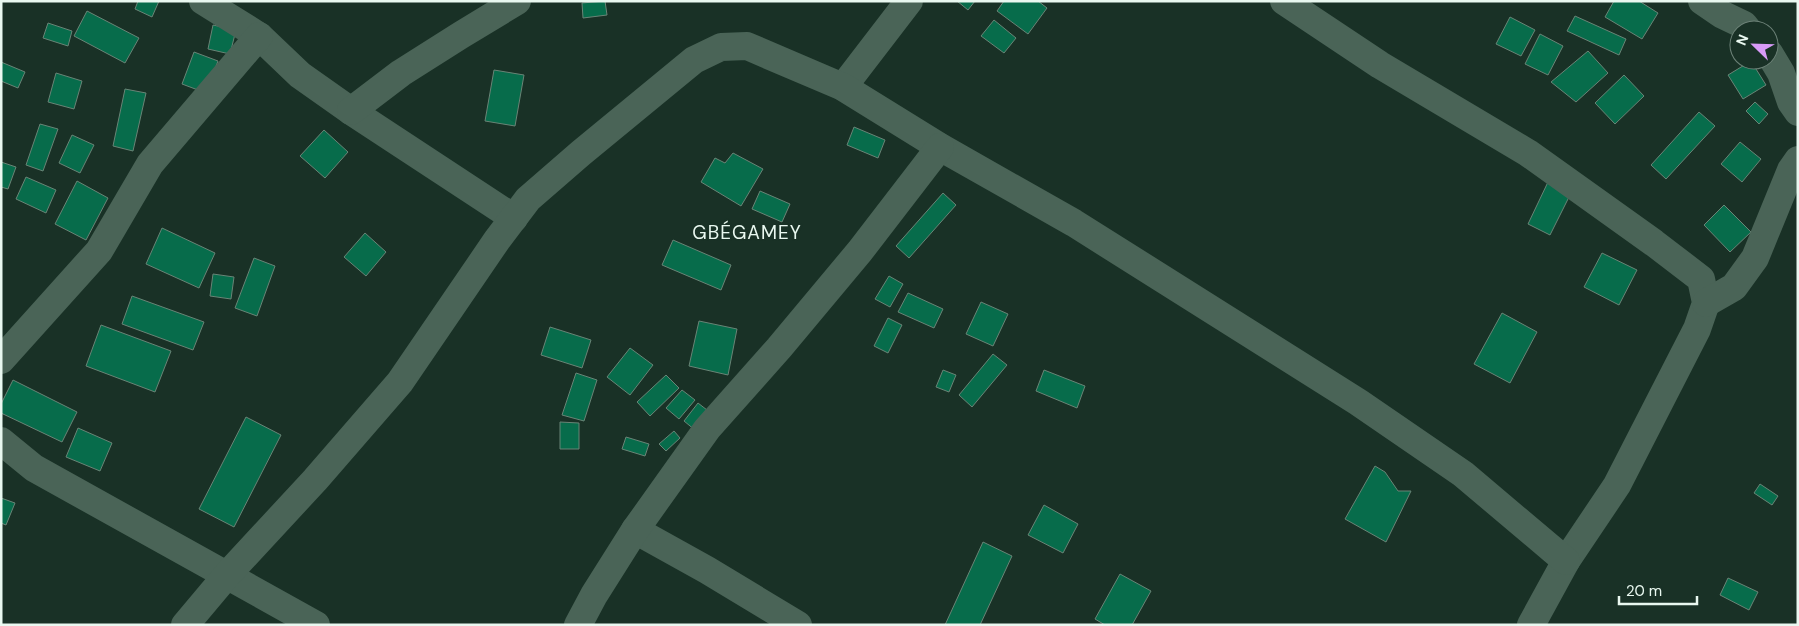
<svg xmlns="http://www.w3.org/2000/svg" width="1799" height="626" viewBox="0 0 1799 626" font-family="'DM Sans',sans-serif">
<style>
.building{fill:#076c4b;stroke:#698476}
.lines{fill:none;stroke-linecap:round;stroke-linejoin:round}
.minor{stroke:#4a6457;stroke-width:28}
.labels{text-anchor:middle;stroke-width:4;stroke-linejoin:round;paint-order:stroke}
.quarter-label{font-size:19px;letter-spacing:1px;fill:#e9f8f0;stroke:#193126}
</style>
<rect width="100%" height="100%" fill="#193126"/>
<g class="building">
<path d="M138 1H159L152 17 135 9Z"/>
<path d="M605 1 607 15 583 18 582 3Z"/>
<path d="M957 1H975L968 10Z"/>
<path d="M1004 1H1038L1047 8 1028 34 997 11Z"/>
<path d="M1614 1H1639L1658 13 1642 39 1605 17Z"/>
<path d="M87 11 139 38 125 63 74 36Z"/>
<path d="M1575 16 1626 39 1619 55 1567 31Z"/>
<path d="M1510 17 1535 30 1521 56 1496 44Z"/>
<path d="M994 20 1016 38 1004 53 981 36Z"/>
<path d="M48 23 72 31 68 46 43 38Z"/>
<path d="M213 25 236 30 230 54 208 49Z"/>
<path d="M1540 34 1563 46 1548 75 1525 64Z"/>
<path d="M1588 51 1608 73 1576 102 1551 82Z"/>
<path d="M194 52 218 61 206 93 182 84Z"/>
<path d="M1751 61 1766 85 1743 99 1728 75Z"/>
<path d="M1 62 25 72 18 88 1 81Z"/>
<path d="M494 70 524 75 515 126 485 121Z"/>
<path d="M56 73 82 81 74 109 48 102Z"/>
<path d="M1624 75 1644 96 1615 124 1595 103Z"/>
<path d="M125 89 146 93 133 151 113 146Z"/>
<path d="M1755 102 1768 114 1759 124 1746 111Z"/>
<path d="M1699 112 1715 126 1666 179 1651 165Z"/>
<path d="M40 124 58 129 43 171 26 165Z"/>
<path d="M854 127 885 140 878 158 847 145Z"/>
<path d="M324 130 348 152 325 178 300 156Z"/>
<path d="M72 135 94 145 80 173 59 163Z"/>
<path d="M1740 142 1761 159 1742 182 1721 164Z"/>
<path d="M733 153 763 169 741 206 701 182 715 158 725 163Z"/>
<path d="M1 162 16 167 8 189 1 187Z"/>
<path d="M26 177 56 190 46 213 16 199Z"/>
<path d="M77 181 108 198 86 240 55 224Z"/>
<path d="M1548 182 1571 193 1550 235 1528 224Z"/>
<path d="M760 191 790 204 782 222 752 209Z"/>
<path d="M943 193 956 205 909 258 896 246Z"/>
<path d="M1724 205 1751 232 1730 252 1704 225Z"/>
<path d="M162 228 215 253 199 288 146 264Z"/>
<path d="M365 233 386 252 366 276 344 257Z"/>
<path d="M673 240 731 265 721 290 662 265Z"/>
<path d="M1602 253 1637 270 1619 305 1584 287Z"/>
<path d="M254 258 275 266 257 316 235 308Z"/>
<path d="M213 274 234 277 231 299 210 296Z"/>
<path d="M889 276 903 284 890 307 875 299Z"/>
<path d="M908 293 943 309 934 328 898 312Z"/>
<path d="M132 296 204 322 193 350 122 324Z"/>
<path d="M981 302 1008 314 993 346 966 334Z"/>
<path d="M1502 313 1537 332 1510 383 1474 364Z"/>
<path d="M888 318 902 325 888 353 874 346Z"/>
<path d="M699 321 737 329 728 375 689 366Z"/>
<path d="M101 325 171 351 155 392 86 366Z"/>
<path d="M550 327 591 340 582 368 541 355Z"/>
<path d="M630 348 653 365 630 395 607 377Z"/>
<path d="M993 354 1007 365 972 407 959 395Z"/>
<path d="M943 370 956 375 949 392 936 387Z"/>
<path d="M1044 370 1085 386 1077 408 1036 391Z"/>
<path d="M576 373 597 380 584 421 562 415Z"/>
<path d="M666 375 679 388 650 416 637 402Z"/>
<path d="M13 380 77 412 62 442 1 413V404Z"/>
<path d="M682 390 695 400 679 419 666 408Z"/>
<path d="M698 403 716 417 701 435 684 421Z"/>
<path d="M246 417 281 435 234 527 199 509Z"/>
<path d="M560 422 579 423V449H560Z"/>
<path d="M78 428 112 443 100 471 66 457Z"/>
<path d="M674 431 680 438 666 451 659 444Z"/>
<path d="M626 437 649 444 645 456 622 449Z"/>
<path d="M1375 466 1385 472 1398 491H1411L1386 542 1345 519Z"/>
<path d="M1760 484 1778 496 1772 505 1754 493Z"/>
<path d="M1 498 15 503 6 525 1 523Z"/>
<path d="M1044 505 1078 524 1063 553 1028 535Z"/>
<path d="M983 542 1012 556 980 625H945Z"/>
<path d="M1120 574 1151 591 1132 625H1105L1095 619Z"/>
<path d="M1728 578 1758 592 1749 610 1720 595Z"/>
</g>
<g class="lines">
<g class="minor">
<path d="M203 1 259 36 300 75 351 111 514 218"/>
<path d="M1284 1 1380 65 1528 153 1654 243 1701 279 1706 303 1697 329 1617 485 1566 561 1531 625"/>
<path d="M1702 1 1721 14 1744 25 1748 30"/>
<path d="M1769 53 1781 73 1791 102 1798 112"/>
<path d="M843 87 909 1"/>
<path d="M351 111 401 73 461 35 517 1"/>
<path d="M1706 303 1734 287 1755 258 1791 170 1798 160"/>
<path d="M1 360 99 251 150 164 259 36"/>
<path d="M1 441 34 468 316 625"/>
<path d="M635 530 707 570 798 625"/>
<path d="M185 625 227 575 315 480 400 382 497 240 528 199 581 153 694 60 721 47 747 46 843 87 940 147 1074 223 1358 402 1463 474 1566 561"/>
<path d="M578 625 594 595 635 530 707 429 779 348 860 251 940 147"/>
</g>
</g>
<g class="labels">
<g class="quarter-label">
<text x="747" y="239">GBÉGAMEY</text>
</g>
</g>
<rect width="1799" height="626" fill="none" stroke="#e9f8f0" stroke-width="5"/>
<g transform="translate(1754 45) rotate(293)"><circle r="24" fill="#193126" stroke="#6c8177"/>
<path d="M0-4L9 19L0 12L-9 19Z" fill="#d89bf8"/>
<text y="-8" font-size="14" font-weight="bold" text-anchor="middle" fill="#e9f8f0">N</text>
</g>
<path d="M1619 596v8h78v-8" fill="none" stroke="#e9f8f0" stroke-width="2.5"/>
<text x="1626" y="596" font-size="15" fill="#e9f8f0" stroke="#193126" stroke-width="4" paint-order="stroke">20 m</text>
</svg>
